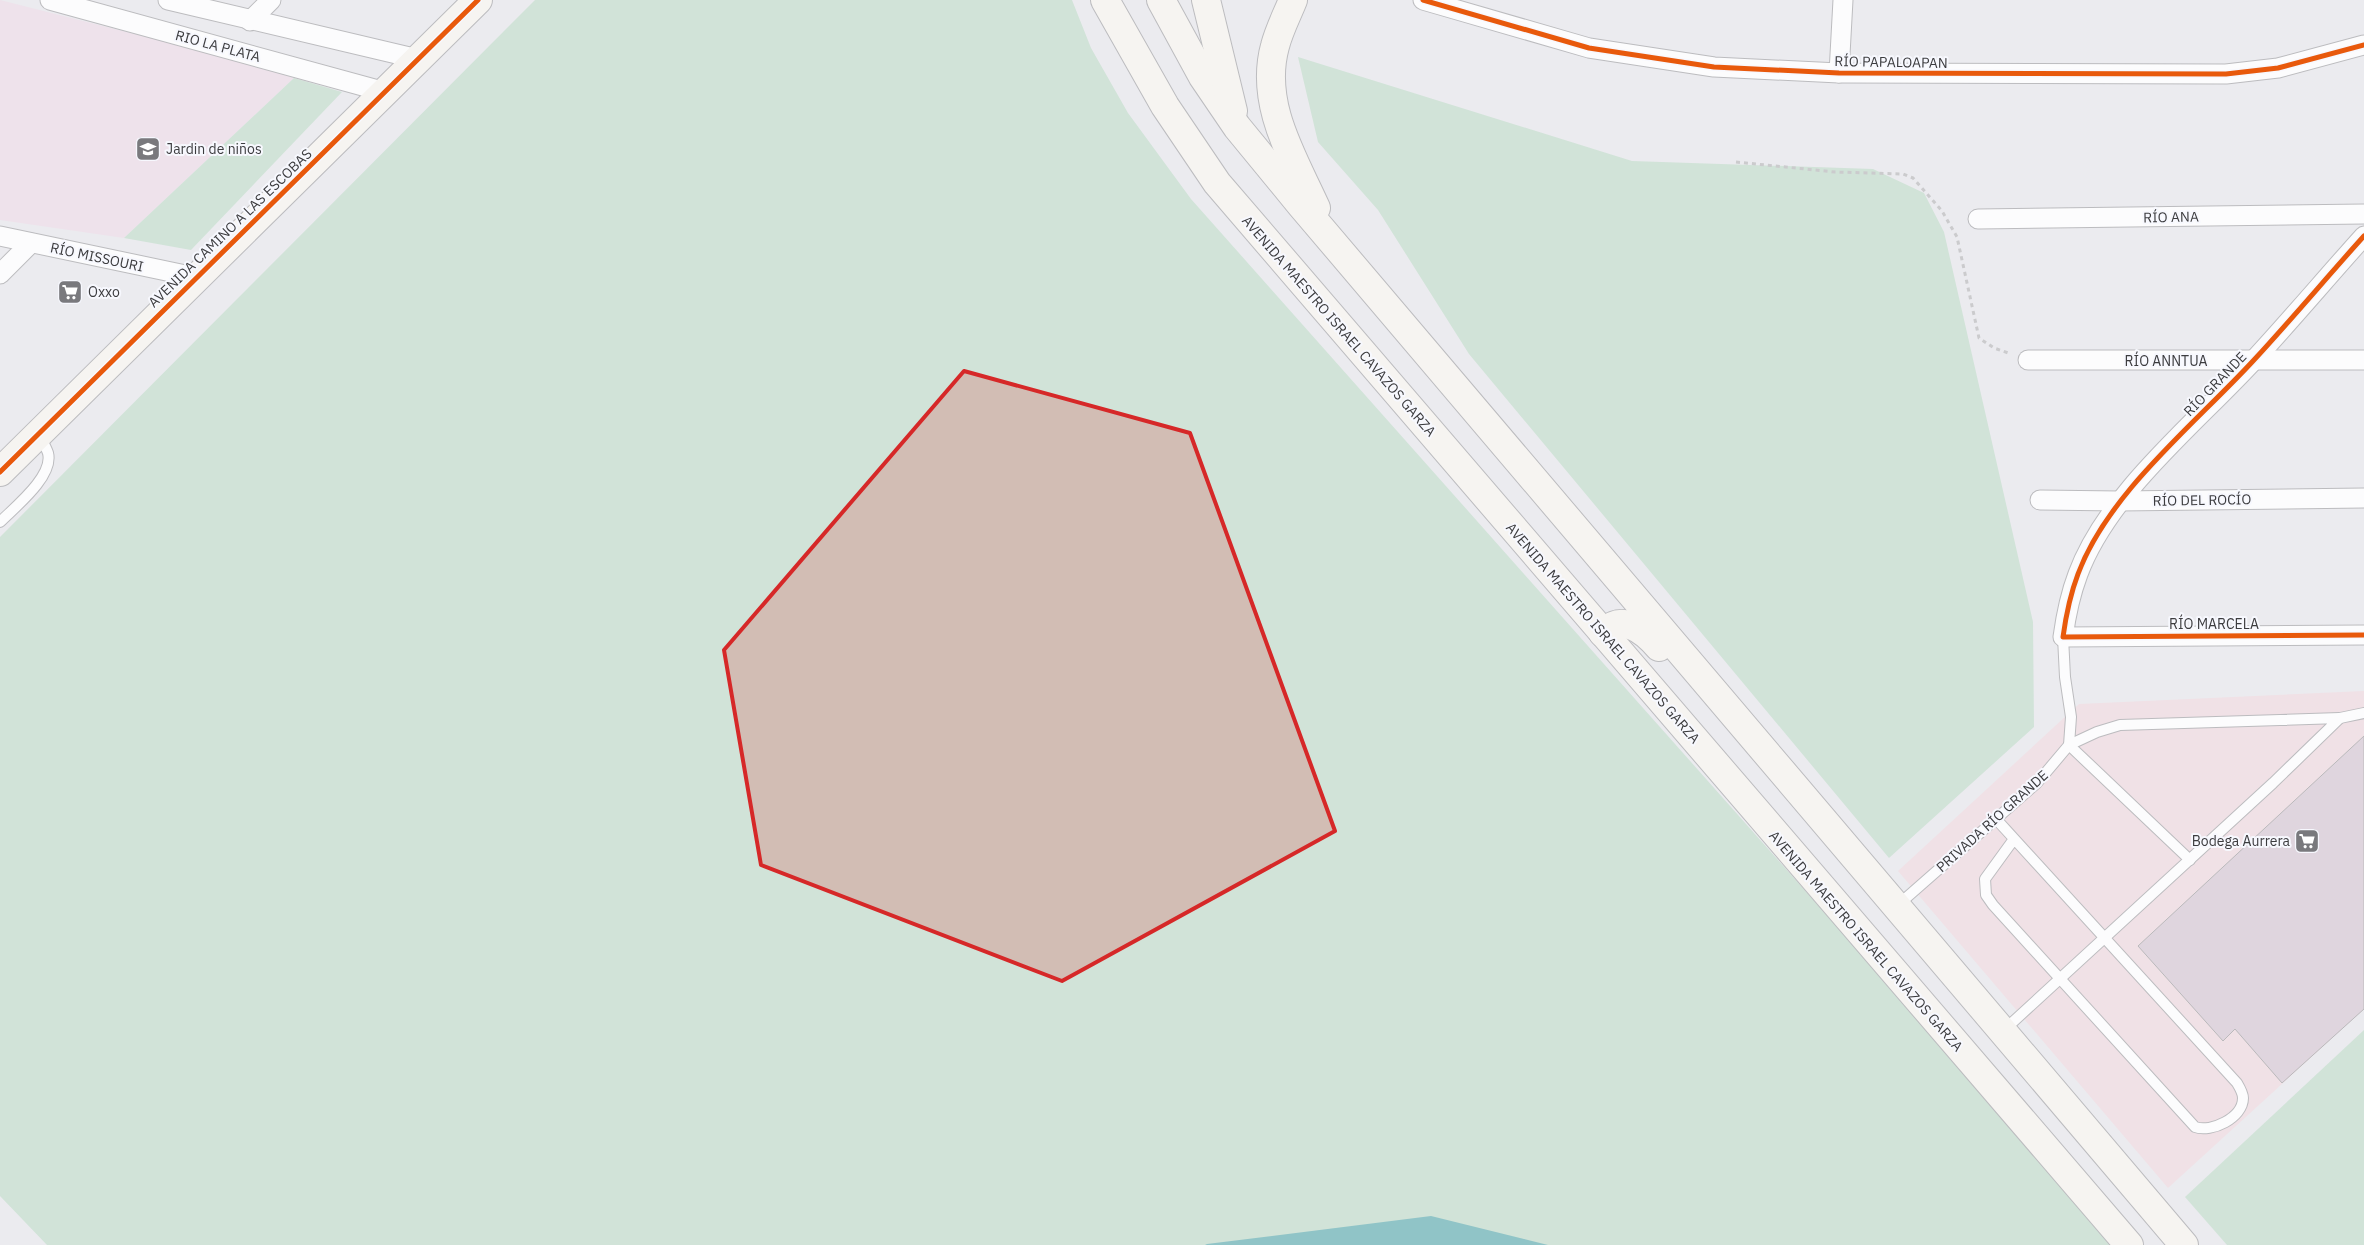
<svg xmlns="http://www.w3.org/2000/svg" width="2364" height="1245" viewBox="0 0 2364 1245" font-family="'IBM Plex Sans',sans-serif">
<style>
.commercial{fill:#f0e1e6}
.education{fill:#eee2eb}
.green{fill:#d1e3d8}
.water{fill:#90c4c7}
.building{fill:#dfd5de;stroke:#bab9bb}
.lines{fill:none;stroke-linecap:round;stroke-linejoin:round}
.lane-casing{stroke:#bcbcbf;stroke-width:12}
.street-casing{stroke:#bcbcbf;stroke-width:21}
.secondary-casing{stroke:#bcbcbf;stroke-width:30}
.path{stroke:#cbcbcd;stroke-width:3;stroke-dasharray:4 4;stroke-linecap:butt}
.lane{stroke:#fcfcfd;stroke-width:10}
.street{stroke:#fcfcfd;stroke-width:19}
.secondary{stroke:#f6f4f1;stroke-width:28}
.cycleway-casing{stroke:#f7f8fe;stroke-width:8}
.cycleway{stroke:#e8590c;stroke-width:5}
.marked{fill:#d62828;fill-opacity:0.2;stroke:#d62828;stroke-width:4;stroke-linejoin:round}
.labels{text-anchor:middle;stroke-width:4;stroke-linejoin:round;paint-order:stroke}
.street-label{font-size:14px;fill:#3c3c3f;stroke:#f7f8fe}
.poi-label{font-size:14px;fill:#3c3c3f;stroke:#f7f8fe;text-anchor:start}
</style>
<rect width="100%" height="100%" fill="#ebebef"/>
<path class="commercial" d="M2364 691V1009L2168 1188 1898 871 2079 704Z"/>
<path class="education" d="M0 0 186 47 294 78 124 238 0 220Z"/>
<g class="green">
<path d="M535 0H1072L1091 48 1128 113 1191 199 2120 1245H47L0 1196V537Z"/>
<path d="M1298 57 1632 161 1873 169 1924 193 1944 232 2033 622 2034 727 1889 858 1469 354 1378 210 1318 142Z"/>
<path d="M294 78 342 92 191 250 124 238Z"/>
<path d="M2364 1030V1245H2227L2185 1197Z"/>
</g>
<path class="water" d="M1431 1216 1548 1245H1205L1207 1244Z"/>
<path class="building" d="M2364 736V1009L2282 1083 2235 1029 2223 1041 2138 946Z"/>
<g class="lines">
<defs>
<g id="lane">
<path d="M0 522C15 507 54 476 48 453 46 447 42 441 40 435"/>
<path d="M2340 718 2364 713"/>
<path d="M2069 745 2190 860"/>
<path d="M1996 819C2077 907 2157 996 2237 1083 2240 1088 2243 1093 2243 1098 2243 1118 2211 1133 2195 1127L1993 905 1986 895 1985 879 2014 839"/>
<path d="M1898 905 2037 783 2069 745 2071 717 2065 677 2063 637"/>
<path d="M2003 1031 2273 783 2340 718 2120 725 2097 732 2069 745"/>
</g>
<g id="street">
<path d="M50 0 385 92"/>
<path d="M168 0 418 59"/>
<path d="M1423 0 1589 48 1714 67 1839 73 2226 74 2278 68 2364 45"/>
<path d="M250 21 271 0"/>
<path d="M1839 73 1843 0"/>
<path d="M1978 219 2364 214"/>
<path d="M0 236 195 277"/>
<path d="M2364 236C2327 277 2291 320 2253 361 2195 424 2108 493 2078 574 2070 595 2066 615 2063 637L2364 635"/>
<path d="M0 274 31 243"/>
<path d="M2028 360H2364"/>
<path d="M2040 500 2119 501 2364 498"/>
</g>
<g id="secondary">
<path d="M1105 0 1165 106 1217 183 2129 1245"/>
<path d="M1161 0 1203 77 1237 127 1301 205 2184 1245"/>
<path d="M1206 0 1233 111"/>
<path d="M1293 0C1287 15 1279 30 1275 46 1259 104 1293 157 1316 208"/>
<path d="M0 472 478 0"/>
<path d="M1603 633C1623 613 1644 630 1659 647"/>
</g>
</defs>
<use href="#lane" class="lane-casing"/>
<use href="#street" class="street-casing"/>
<use href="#secondary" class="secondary-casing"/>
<path class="path" d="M1736 162 1835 172 1903 174 1913 178 1942 211 1957 237 1979 338 1994 348 2011 354"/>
<use href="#lane" class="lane"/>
<use href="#street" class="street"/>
<use href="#secondary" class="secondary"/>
<defs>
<g id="cycleway">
<path d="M1423 0 1589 48 1714 67 1839 73 2226 74 2278 68 2364 45"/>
<path d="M2364 236C2327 277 2291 320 2253 361 2195 424 2108 493 2078 574 2070 595 2066 615 2063 637L2364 635"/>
<path d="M0 472 478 0"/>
</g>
</defs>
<use href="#cycleway" class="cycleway-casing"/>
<use href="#cycleway" class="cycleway"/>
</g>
<path class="marked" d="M964 371 1190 433 1335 831 1062 981 761 865 724 650Z"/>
<defs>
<symbol id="school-square" viewBox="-11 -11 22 22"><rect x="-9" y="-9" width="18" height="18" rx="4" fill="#79797d" stroke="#f7f8fe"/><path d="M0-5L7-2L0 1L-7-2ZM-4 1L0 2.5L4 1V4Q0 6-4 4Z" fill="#fff"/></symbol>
<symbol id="supermarket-square" viewBox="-11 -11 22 22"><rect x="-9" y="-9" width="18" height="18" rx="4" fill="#79797d" stroke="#f7f8fe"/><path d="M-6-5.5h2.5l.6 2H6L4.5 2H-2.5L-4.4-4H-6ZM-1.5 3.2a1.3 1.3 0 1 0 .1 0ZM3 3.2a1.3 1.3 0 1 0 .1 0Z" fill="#fff"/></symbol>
</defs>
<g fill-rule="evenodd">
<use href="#school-square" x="134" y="135" width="28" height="28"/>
<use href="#supermarket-square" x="56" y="278" width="28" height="28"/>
<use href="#supermarket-square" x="2293" y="827" width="28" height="28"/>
</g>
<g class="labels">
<g class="street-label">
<text transform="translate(218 46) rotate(15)" y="5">RIO LA PLATA</text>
<text transform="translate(1891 62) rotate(1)" y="5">RÍO PAPALOAPAN</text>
<text transform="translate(2171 217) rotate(-1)" y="5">RÍO ANA</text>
<text transform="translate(230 228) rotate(-44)" y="5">AVENIDA CAMINO A LAS ESCOBAS</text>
<text transform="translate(97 257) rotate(12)" y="5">RÍO MISSOURI</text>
<text transform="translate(1339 326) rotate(49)" y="5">AVENIDA MAESTRO ISRAEL CAVAZOS GARZA</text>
<text x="2166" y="366">RÍO ANNTUA</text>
<text transform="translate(2215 384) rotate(-46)" y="5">RÍO GRANDE</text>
<text transform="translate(2202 500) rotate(-1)" y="5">RÍO DEL ROCÍO</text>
<text x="2214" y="629">RÍO MARCELA</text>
<text transform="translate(1603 633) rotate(49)" y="5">AVENIDA MAESTRO ISRAEL CAVAZOS GARZA</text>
<text transform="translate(1992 821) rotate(-42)" y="5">PRIVADA RÍO GRANDE</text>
<text transform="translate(1866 941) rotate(49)" y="5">AVENIDA MAESTRO ISRAEL CAVAZOS GARZA</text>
</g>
<g class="poi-label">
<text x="166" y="154">Jardin de niños</text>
<text x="88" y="297">Oxxo</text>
<text x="2290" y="846" text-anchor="end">Bodega Aurrera</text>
</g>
</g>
</svg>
